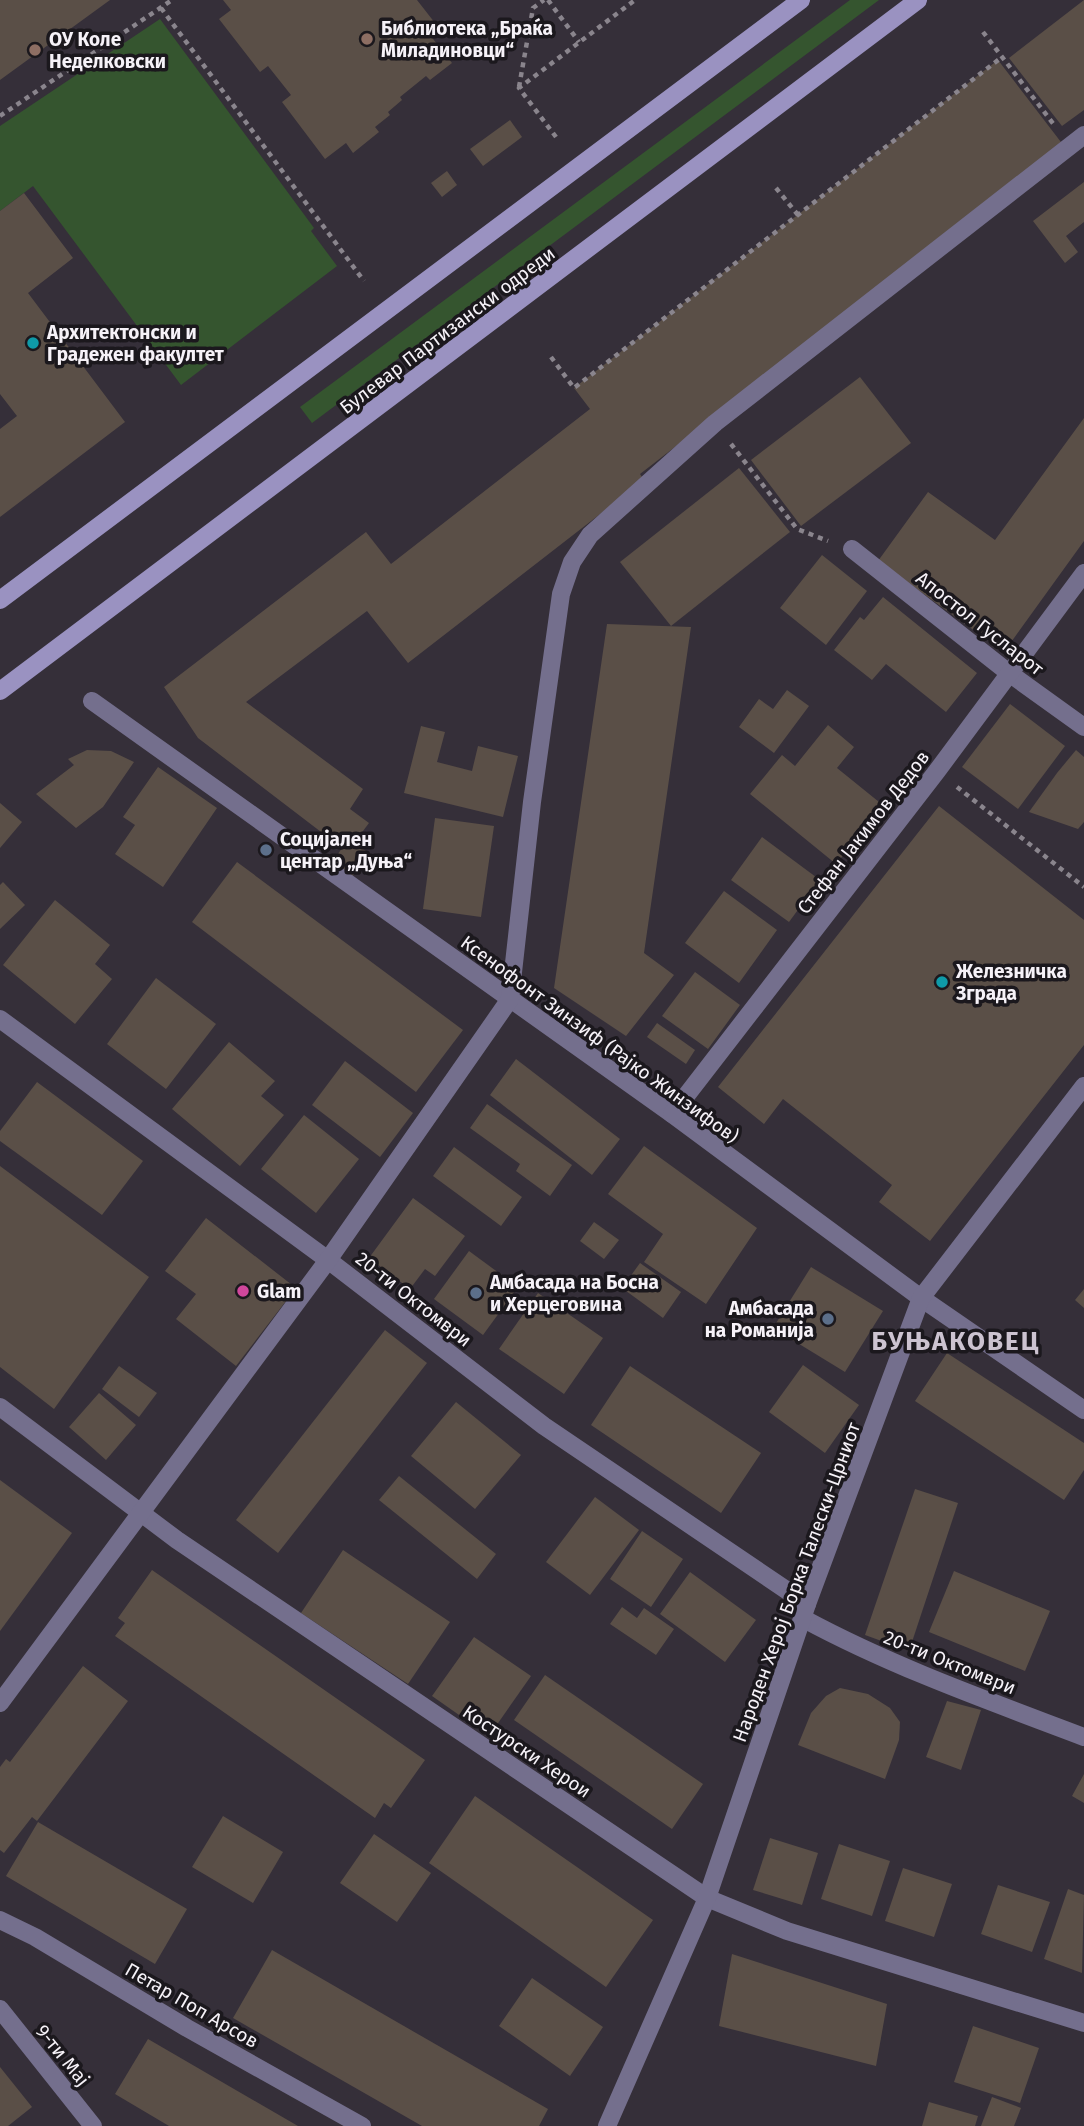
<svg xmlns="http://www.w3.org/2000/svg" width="1084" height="2126" viewBox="0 0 1084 2126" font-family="'Fira Sans',sans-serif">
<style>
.green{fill:#35552f}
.building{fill:#5a4f47}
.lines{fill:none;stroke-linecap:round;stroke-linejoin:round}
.path{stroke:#8a858d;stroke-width:4.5;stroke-dasharray:5 5;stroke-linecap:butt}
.street{stroke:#746f8d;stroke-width:18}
.secondary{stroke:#9a92c1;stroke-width:18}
.education-dot{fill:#8d6e63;stroke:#1b181d;stroke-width:2.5}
.culture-dot{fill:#0f9aa8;stroke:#1b181d;stroke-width:2.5}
.service-dot{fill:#5c6f8a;stroke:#1b181d;stroke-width:2.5}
.hotel-dot{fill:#d1479c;stroke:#1b181d;stroke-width:2.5}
.labels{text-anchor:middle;stroke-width:7;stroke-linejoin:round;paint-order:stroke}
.poi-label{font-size:19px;font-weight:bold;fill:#f6f2f8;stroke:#1b181d;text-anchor:start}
.street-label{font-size:19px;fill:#f6f2f8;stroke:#1b181d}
.district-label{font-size:26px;font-weight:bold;letter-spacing:2px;fill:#ccc3d0;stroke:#1b181d}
</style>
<rect width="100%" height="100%" fill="#352f39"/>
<g class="green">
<path d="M850 0H879L312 423 300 407Z"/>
<path d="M160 19 314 228 311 231 337 266 181 385 33 186 0 211V126Z"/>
</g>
<g class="building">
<path d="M0 0H110L0 80Z"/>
<path d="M223 0H417L435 23 426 30 452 63 430 80 426 76 400 97 402 100 388 112 390 115 375 127 379 132 353 153 346 143 325 159 282 102 291 95 268 66 260 72 219 19 231 10Z"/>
<path d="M1084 0V110L1062 126 1009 58Z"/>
<path d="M998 60 1064 146 640 474 644 480 408 663 367 611 246 702 363 789 350 809 369 823 354 843 369 853 350 880 330 866 342 848 198 738 164 687 366 532 391 564 590 409 574 388Z"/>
<path d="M510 120 522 137 483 166 470 149Z"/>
<path d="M447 171 457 185 442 197 431 183Z"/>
<path d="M1084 182V222L1066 236 1078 252 1065 263 1033 221Z"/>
<path d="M24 193 73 258 28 293 125 422 0 517V429L17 416 0 394V211Z"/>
<path d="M860 377 911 443 801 526 751 460Z"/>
<path d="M1084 418V541L1004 652 878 561 928 492 995 540Z"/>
<path d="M739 468 790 532 671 626 620 562Z"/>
<path d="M822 555 867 591 826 645 780 608Z"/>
<path d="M883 597 977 673 946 712 886 664 872 680 834 650 860 617 864 620Z"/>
<path d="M607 624 691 627 644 953 674 975 626 1036 554 988Z"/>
<path d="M787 690 809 706 774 753 739 727 759 699 773 709Z"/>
<path d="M1010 704 1065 746 1018 809 962 767Z"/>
<path d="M828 725 854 747 837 768 884 806 836 864 750 794 782 755 795 766Z"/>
<path d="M421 726 445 732 437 762 472 771 478 746 518 756 503 817 404 793Z"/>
<path d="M87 750 111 751 134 762 103 807 76 828 36 794 74 765 68 759Z"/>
<path d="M1076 750 1084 757V822L1078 829 1029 812 1057 773Z"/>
<path d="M158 767 217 808 163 887 115 854 135 825 123 817Z"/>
<path d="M0 803 22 822 0 848Z"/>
<path d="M939 806 1084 920V1045L930 1241 879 1202 892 1185 783 1099 764 1124 718 1087Z"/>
<path d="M435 818 494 826 481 917 423 909Z"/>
<path d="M762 837 820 880 789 922 731 880Z"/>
<path d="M237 862 463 1030 416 1092 192 922Z"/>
<path d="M3 882 25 905 0 929V885Z"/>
<path d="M724 891 777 930 739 983 685 943Z"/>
<path d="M55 900 110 945 95 964 112 979 75 1024 3 965Z"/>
<path d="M695 972 740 1005 708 1049 662 1016Z"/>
<path d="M156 978 216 1024 166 1089 107 1044Z"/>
<path d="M657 1023 695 1050 686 1064 647 1037Z"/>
<path d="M229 1042 275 1081 261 1096 284 1115 240 1166 172 1109Z"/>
<path d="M516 1059 620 1139 592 1175 490 1095Z"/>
<path d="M345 1061 413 1113 380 1157 312 1105Z"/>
<path d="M37 1082 143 1161 102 1215 0 1141V1131Z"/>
<path d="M487 1104 572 1165 550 1196 516 1171 520 1164 470 1128Z"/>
<path d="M304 1115 359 1159 316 1213 261 1169Z"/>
<path d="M644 1146 757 1228 706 1304 644 1262 663 1234 608 1194Z"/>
<path d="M454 1147 522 1197 501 1226 433 1176Z"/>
<path d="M0 1166 149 1277 54 1409 0 1367Z"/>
<path d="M413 1198 465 1236 435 1276 425 1269 410 1289 369 1258Z"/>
<path d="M206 1218 296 1288 236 1366 176 1319 196 1294 165 1271Z"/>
<path d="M594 1222 619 1240 604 1259 580 1241Z"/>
<path d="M469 1251 518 1287 483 1335 434 1299Z"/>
<path d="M640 1263 681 1292 663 1318 622 1288Z"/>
<path d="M811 1267 883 1311 845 1372 773 1328Z"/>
<path d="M1084 1289V1308L1075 1300Z"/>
<path d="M538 1293 603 1338 564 1394 499 1349Z"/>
<path d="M385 1330 427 1363 278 1553 236 1520Z"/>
<path d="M947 1353 1084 1443V1470L1064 1500 915 1401Z"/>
<path d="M803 1365 859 1405 825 1453 769 1412Z"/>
<path d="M119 1366 157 1393 139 1417 102 1389Z"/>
<path d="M630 1366 761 1453 721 1513 591 1425Z"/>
<path d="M99 1393 136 1425 106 1460 69 1427Z"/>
<path d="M456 1402 521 1455 475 1509 411 1456Z"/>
<path d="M399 1476 496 1554 477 1579 379 1500Z"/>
<path d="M0 1480 72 1533 0 1631Z"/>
<path d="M915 1489 958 1503 909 1651 865 1635Z"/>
<path d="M595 1497 639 1530 590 1595 546 1562Z"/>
<path d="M642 1531 683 1559 651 1607 610 1579Z"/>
<path d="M343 1550 450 1622 408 1684 301 1613Z"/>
<path d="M152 1570 425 1760 391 1808 384 1803 375 1818 115 1636 125 1623 118 1618Z"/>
<path d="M954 1571 1050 1611 1025 1671 929 1632Z"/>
<path d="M690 1572 756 1620 725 1662 660 1614Z"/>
<path d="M622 1607 637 1618 644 1608 674 1629 656 1655 610 1624Z"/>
<path d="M474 1637 531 1676 489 1736 432 1696Z"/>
<path d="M83 1666 128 1701 37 1821 32 1817 4 1853 0 1850V1767L6 1759 10 1762Z"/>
<path d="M545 1675 703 1784 672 1829 514 1720Z"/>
<path d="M840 1688 868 1694 890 1708 900 1722 899 1740 885 1779 798 1745 811 1713 826 1696Z"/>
<path d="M947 1701 981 1710 961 1770 926 1757Z"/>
<path d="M1084 1774V1803L1072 1796Z"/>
<path d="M475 1796 653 1920 606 1987 429 1863Z"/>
<path d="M223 1816 283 1852 253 1903 192 1867Z"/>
<path d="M38 1822 187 1909 155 1964 6 1876Z"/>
<path d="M374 1834 431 1873 397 1922 340 1883Z"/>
<path d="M770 1838 818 1853 802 1905 753 1890Z"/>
<path d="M839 1844 890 1861 872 1916 821 1899Z"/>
<path d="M903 1868 952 1884 934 1937 885 1921Z"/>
<path d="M998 1885 1050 1902 1032 1952 981 1934Z"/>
<path d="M1068 1889 1084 1895 1082 1973 1044 1959Z"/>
<path d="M272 1950 548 2109 539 2126H422L233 2018Z"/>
<path d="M732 1954 887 2004 876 2066 719 2026Z"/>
<path d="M532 1978 603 2027 570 2076 499 2026Z"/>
<path d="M973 2026 1039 2048 1020 2103 954 2082Z"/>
<path d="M148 2039 298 2126H169L115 2094Z"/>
<path d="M0 2067 32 2107 8 2126H0Z"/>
<path d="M992 2097 1021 2108 1014 2126H981Z"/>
<path d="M929 2102 978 2116 975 2126H922Z"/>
</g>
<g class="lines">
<g class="path">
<path d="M548 0 579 42"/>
<path d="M161 8 364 281"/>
<path d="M983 32 1055 126"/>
<path d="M519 87 533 8 544 0"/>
<path d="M0 116 172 0"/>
<path d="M556 137 519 88 635 0"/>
<path d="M776 188 798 215"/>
<path d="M551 357 574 388 1002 57"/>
<path d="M731 444 797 529 828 541"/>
<path d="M957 787 1084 887"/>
</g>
<g class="street">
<path d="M852 549 1009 673 1084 727"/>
<path d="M92 701 672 1114 921 1298 1084 1410"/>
<path d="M0 1019 328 1260 544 1426 807 1604"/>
<path d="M672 1114 937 771 1084 573"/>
<path d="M0 1407 177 1540 707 1898 787 1931 1084 2023"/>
<path d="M804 1619C893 1667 989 1701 1084 1737"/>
<path d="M0 1703 328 1260 510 999 532 802 561 594 572 562 590 535 715 423 1084 135"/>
<path d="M0 1920 35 1937 187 2028 362 2126"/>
<path d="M0 2009 93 2126"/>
<path d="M607 2126 707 1898 807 1604 921 1298 1084 1086"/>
</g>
<g class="secondary">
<path d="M0 600 801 0"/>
<path d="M0 691 918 0"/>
</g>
</g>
<g class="education-dot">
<circle cx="367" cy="39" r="7"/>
<circle cx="35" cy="50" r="7"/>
</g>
<g class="culture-dot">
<circle cx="33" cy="343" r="7"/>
<circle cx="942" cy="982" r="7"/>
</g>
<g class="service-dot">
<circle cx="266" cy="850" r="7"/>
<circle cx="476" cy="1293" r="7"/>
<circle cx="828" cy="1319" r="7"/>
</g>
<circle class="hotel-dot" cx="243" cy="1291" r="7"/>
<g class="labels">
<g class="poi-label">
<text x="381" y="35">Библиотека „Браќа<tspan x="381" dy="22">Миладиновци“</tspan></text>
<text x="49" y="46">ОУ Коле<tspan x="49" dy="22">Неделковски</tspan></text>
<text x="47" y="339">Архитектонски и<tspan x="47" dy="22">Градежен факултет</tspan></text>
<text x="280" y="846">Социјален<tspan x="280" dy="22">центар „Дуња“</tspan></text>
<text x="956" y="978">Железничка<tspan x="956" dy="22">Зграда</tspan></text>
<text x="490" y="1289">Амбасада на Босна<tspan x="490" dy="22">и Херцеговина</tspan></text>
<text x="257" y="1298">Glam</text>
<text x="814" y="1315" text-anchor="end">Амбасада<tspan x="814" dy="22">на Романија</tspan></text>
</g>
<g class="street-label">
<text transform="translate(447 330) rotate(-37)" y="7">Булевар Партизански одреди</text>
<text transform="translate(980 623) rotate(38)" y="7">Апостол Гусларот</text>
<text transform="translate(863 832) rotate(-52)" y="7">Стефан Јакимов Дедов</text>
<text transform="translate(600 1039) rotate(36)" y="7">Ксенофонт Зинзиф (Рајко Жинзифов)</text>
<text transform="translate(414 1299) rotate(38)" y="7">20-ти Октомври</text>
<text transform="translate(796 1582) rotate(-70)" y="7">Народен Херој Борка Талески-Црниот</text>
<text transform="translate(950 1662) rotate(22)" y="7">20-ти Октомври</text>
<text transform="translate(527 1751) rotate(34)" y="7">Костурски Херои</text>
<text transform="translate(192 2005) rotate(30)" y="7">Петар Поп Арсов</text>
<text transform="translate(63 2055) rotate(51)" y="7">9-ти Мај</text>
</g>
<g class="district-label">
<text x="956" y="1350">БУЊАКОВЕЦ</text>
</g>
</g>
</svg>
